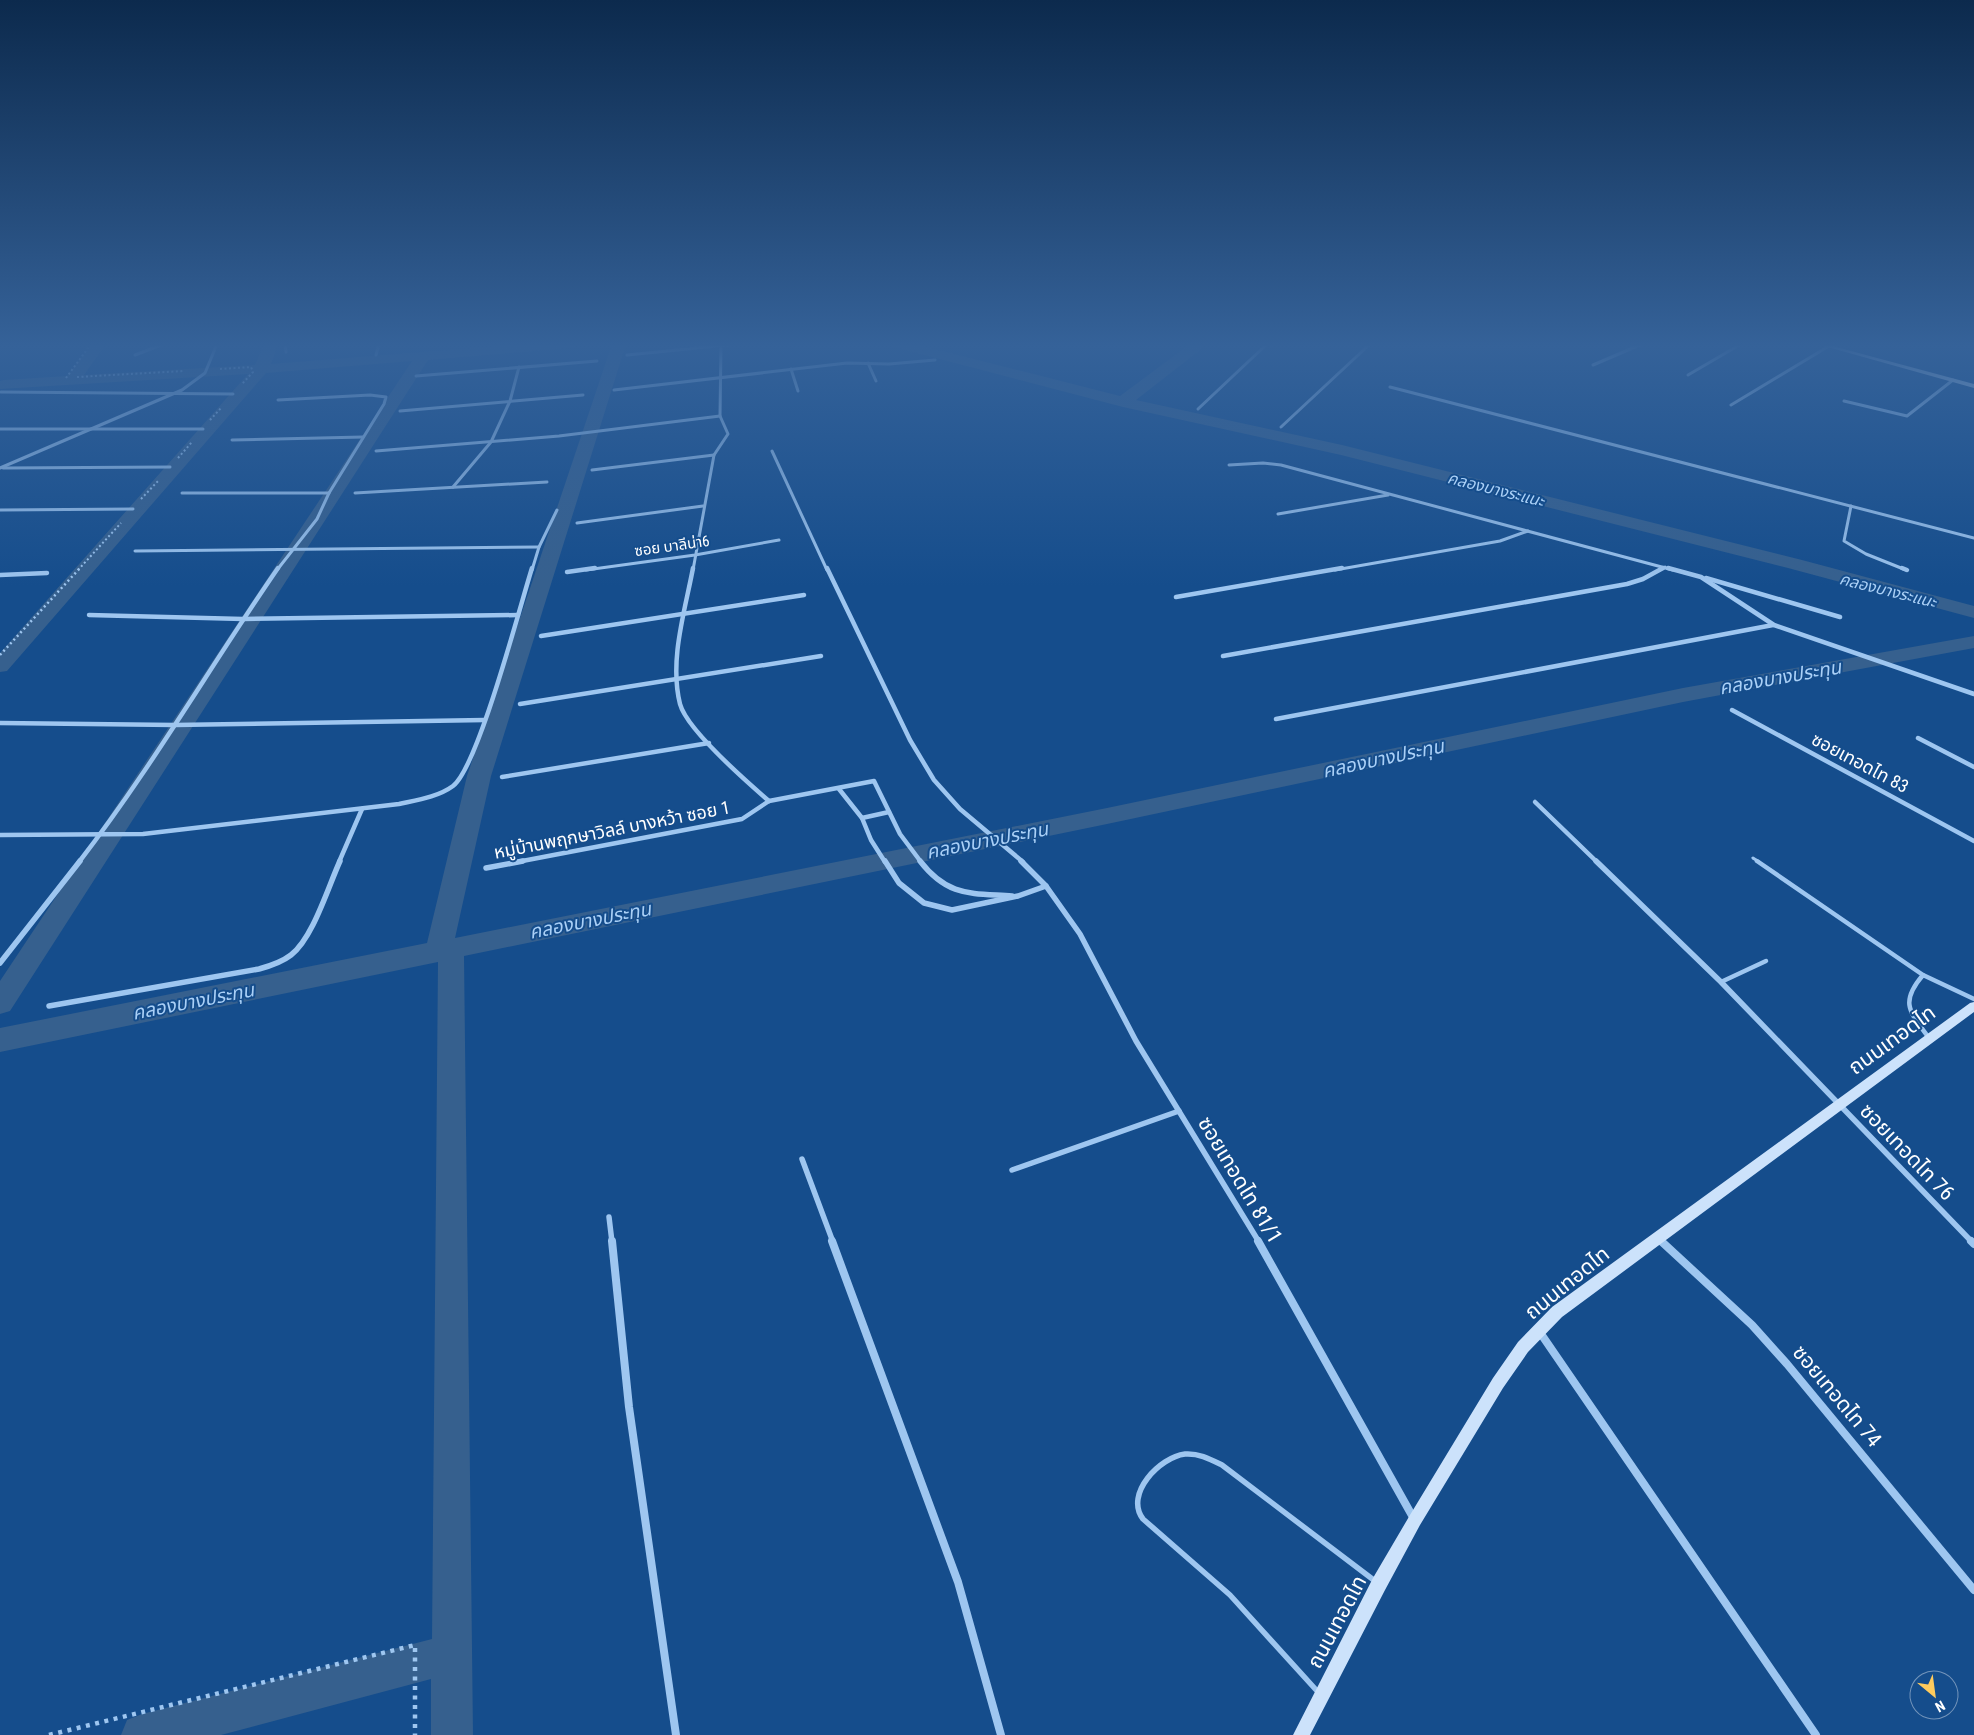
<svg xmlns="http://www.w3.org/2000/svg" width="1974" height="1735" viewBox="0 0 1974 1735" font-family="'Roboto Condensed','Noto Sans Thai',sans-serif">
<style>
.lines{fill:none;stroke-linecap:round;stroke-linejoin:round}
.canal{fill:#36608e;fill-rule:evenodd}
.path-far2{stroke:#9ec6f0;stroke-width:2;stroke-dasharray:2 2.5;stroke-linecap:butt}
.path-far1{stroke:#9ec6f0;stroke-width:2.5;stroke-dasharray:2 3;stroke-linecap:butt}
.path{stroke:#9ec6f0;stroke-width:4.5;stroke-dasharray:4 5.5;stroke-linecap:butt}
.lane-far2{stroke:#9ec6f0;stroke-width:3}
.lane-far1{stroke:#9ec6f0;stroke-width:4.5}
.lane{stroke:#9ec6f0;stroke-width:5.5}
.street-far3{stroke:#9ec6f0;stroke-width:3}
.street-far2{stroke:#9ec6f0;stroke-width:4.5}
.street-far1{stroke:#9ec6f0;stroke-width:5.5}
.street{stroke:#9ec6f0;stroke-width:8}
.secondary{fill:#cce2fb;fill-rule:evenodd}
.labels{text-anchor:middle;stroke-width:4;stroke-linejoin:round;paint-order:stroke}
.far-street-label{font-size:15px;fill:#fff;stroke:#154d8c}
.far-water-label{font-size:16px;font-style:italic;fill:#aad0f7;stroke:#154d8c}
.street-label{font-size:18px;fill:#fff;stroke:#154d8c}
.water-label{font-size:19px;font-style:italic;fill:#aad0f7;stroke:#154d8c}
.near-street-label{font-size:21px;fill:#fff;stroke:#154d8c}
</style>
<rect width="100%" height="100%" fill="#154d8c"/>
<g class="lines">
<g class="canal">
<path d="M92 344H106L84 375 255 365 264 344H278L271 364 522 344H578L576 347 571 348 428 360 10 1011 0 1014V981L412 361 266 373 7 671 0 672V653L248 374 0 389V381L4 380 67 376Z"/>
<path d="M612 344H626L491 776 455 938 1107 808 1683 688 1974 636V648L1683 702 1107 824 464 956 473 1735H431V1679L221 1735H121L127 1720 142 1714 432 1639 438 962 0 1052V1028L427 943 467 776Z"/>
<path d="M892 344H915L1120 396 1190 344H1206L1204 347 1136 400 1342 445 1802 560 1974 606V618L1788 568 1341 455 1123 407 894 347Z"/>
</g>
<g class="path-far2">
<path d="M220 369 251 367 253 372 242 384"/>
<path d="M77 377 183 371"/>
<path d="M66 378 91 344"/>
<path d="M210 420 221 408"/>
<path d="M178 458 192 442"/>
<path d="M141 499 159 480"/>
<path d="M78 570 121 523"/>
</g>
<path class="path-far1" d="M0 655 80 568"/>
<path class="path" d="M49 1735 415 1645V1735"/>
<path class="lane-far2" d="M1753 858 1759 862"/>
<g class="lane-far1">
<path d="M1757 861 1923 975"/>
<path d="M1721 982 1766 961"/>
<path d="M1929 1038C1910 1012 1899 1003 1923 975L1974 999"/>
</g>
<path class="lane" d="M1318 1692 1230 1595 1143 1519C1124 1494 1160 1457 1185 1454 1199 1453 1210 1459 1222 1465L1375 1581"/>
<g class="street-far3">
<path d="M285 344 286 352"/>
<path d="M135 355 164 344"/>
<path d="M376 355 379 344"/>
<path d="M627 355 737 344"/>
<path d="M868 363 876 381"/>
<path d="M1593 365 1642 344"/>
<path d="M791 369 798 391"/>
<path d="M1688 375 1741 344"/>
<path d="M416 376 597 361"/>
<path d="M1390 387 1974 538"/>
<path d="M614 390 847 363 889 364 935 360"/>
<path d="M1 392 233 394"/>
<path d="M1844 401 1907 416 1953 380"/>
<path d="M1731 405 1829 346"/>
<path d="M1198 409 1267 344"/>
<path d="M400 411 583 395"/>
<path d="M1281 427 1370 344"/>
<path d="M0 429H203"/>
<path d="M232 440 363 437"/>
<path d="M376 451 559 436 720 416"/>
<path d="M772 451 827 570"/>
<path d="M1229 465 1263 463 1281 465 1673 570"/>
<path d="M0 468 182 390 205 373 217 344"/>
<path d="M3 468 170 467"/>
<path d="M592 470 714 455"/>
<path d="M453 487 491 442 510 401 519 367"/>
<path d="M182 493H329"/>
<path d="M355 493 547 482"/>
<path d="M1851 506 1844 541 1866 554 1906 570"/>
<path d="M0 510 133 509"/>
<path d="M1278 514 1388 495"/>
<path d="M577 523 703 506"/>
<path d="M135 551 539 547"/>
<path d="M277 570 317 519 329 493 384 404 386 397 370 395 278 400"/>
<path d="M532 570 539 547 557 510"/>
<path d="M586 570 695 555 779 540"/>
<path d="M693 570 714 455 728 434 720 416 721 345"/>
<path d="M1335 570 1500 541 1528 531"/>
<path d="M1660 570 1665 567"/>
</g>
<g class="street-far2">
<path d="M693 568C685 611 669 660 680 704 687 730 747 782 769 801"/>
<path d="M827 568 910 740 934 780 960 809 1023 862"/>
<path d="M1668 568 1701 577 1774 625 1974 694"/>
<path d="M1902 568 1907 570"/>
<path d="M567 572 595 568"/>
<path d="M0 575 47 573"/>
<path d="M1706 578 1840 617"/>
<path d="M1176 597 1342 568"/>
<path d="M89 615 243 619 518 615"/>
<path d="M541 636 804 595"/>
<path d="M1223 656 1627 584 1643 579 1663 568"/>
<path d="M520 704 821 656"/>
<path d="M1732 710 1974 841"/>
<path d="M1276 719 1773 625"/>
<path d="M0 723 175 725 485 720"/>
<path d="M1918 738 1974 767"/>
<path d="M502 777 709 743"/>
<path d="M839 789 862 818 871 840 885 862"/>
<path d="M1535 802 1597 862"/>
<path d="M862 818 889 812"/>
<path d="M0 835 143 834 399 804C417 800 438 797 453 786 478 767 520 606 532 568"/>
<path d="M79 862C151 769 211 665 278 568"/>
<path d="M339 862 362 809"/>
<path d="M517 862 742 819 769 801 874 781 900 834 921 862"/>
</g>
<g class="street-far1">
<path d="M885 861 899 883 924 903 952 910 1018 896 1046 886 1080 934 1136 1041 1259 1242"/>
<path d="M920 861C948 897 970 893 1012 896"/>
<path d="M1021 861 1046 886"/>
<path d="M1596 861 1721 982 1972 1242"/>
<path d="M486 868 523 861"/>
<path d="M0 963 80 861"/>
<path d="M49 1006 259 969C270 966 282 962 291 955 313 938 328 887 340 861"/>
<path d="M802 1159 833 1242"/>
<path d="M1012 1170 1179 1111"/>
<path d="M609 1217 612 1242"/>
<path d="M1659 1239 1662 1242"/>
</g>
<g class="street">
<path d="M612 1241 629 1407 676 1735"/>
<path d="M832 1241 958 1582 1001 1735"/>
<path d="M1258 1241 1414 1519"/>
<path d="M1661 1241 1752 1325 1787 1364 1974 1590"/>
<path d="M1971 1241 1974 1244"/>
<path d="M1539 1331 1816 1735"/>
</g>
<g class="secondary">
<path d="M1817 344H1825L1974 384V388Z"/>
<path d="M1974 1002V1012L1562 1317 1528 1352 1503 1388 1420 1525 1385 1590 1310 1735H1293L1373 1578 1410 1515 1493 1378 1518 1342 1552 1307 1970 1003Z"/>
</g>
</g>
<linearGradient id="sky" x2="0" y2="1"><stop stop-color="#0c2a4d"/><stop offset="0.59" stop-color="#356299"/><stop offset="1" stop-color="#356299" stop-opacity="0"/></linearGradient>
<rect width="1974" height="586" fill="url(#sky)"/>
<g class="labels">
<g class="far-street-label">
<text transform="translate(672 546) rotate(-8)" y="5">ซอย บาลีน่า6</text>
</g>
<g class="far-water-label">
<text transform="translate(1496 489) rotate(14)" y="6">คลองบางระแนะ</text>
<text transform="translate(1888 590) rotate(14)" y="6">คลองบางระแนะ</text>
</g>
<g class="street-label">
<text transform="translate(1860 763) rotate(28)" y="6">ซอยเทอดไท 83</text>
<text transform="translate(612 830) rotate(-11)" y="6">หมู่บ้านพฤกษาวิลล์ บางหว้า ซอย 1</text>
</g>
<g class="water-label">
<text transform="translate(1780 677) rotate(-10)" y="7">คลองบางประทุน</text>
<text transform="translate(1383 758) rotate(-12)" y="7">คลองบางประทุน</text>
<text transform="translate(987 840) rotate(-11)" y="7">คลองบางประทุน</text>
<text transform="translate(590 920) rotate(-11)" y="7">คลองบางประทุน</text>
<text transform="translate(193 1001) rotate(-11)" y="7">คลองบางประทุน</text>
</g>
<g class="near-street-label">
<text transform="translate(1892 1040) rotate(-36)" y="7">ถนนเทอดไท</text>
<text transform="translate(1907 1152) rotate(46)" y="7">ซอยเทอดไท 76</text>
<text transform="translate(1240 1180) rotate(59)" y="7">ซอยเทอดไท 81/1</text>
<text transform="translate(1567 1283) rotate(-39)" y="7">ถนนเทอดไท</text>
<text transform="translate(1837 1396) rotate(50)" y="7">ซอยเทอดไท 74</text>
<text transform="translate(1337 1622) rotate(-62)" y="7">ถนนเทอดไท</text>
</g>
</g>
<g transform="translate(1934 1695) rotate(151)"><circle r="24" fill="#154d8c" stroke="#7394ba"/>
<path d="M0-4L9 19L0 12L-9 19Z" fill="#ffcb5d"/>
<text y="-8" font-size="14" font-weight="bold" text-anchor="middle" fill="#ffffff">N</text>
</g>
</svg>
